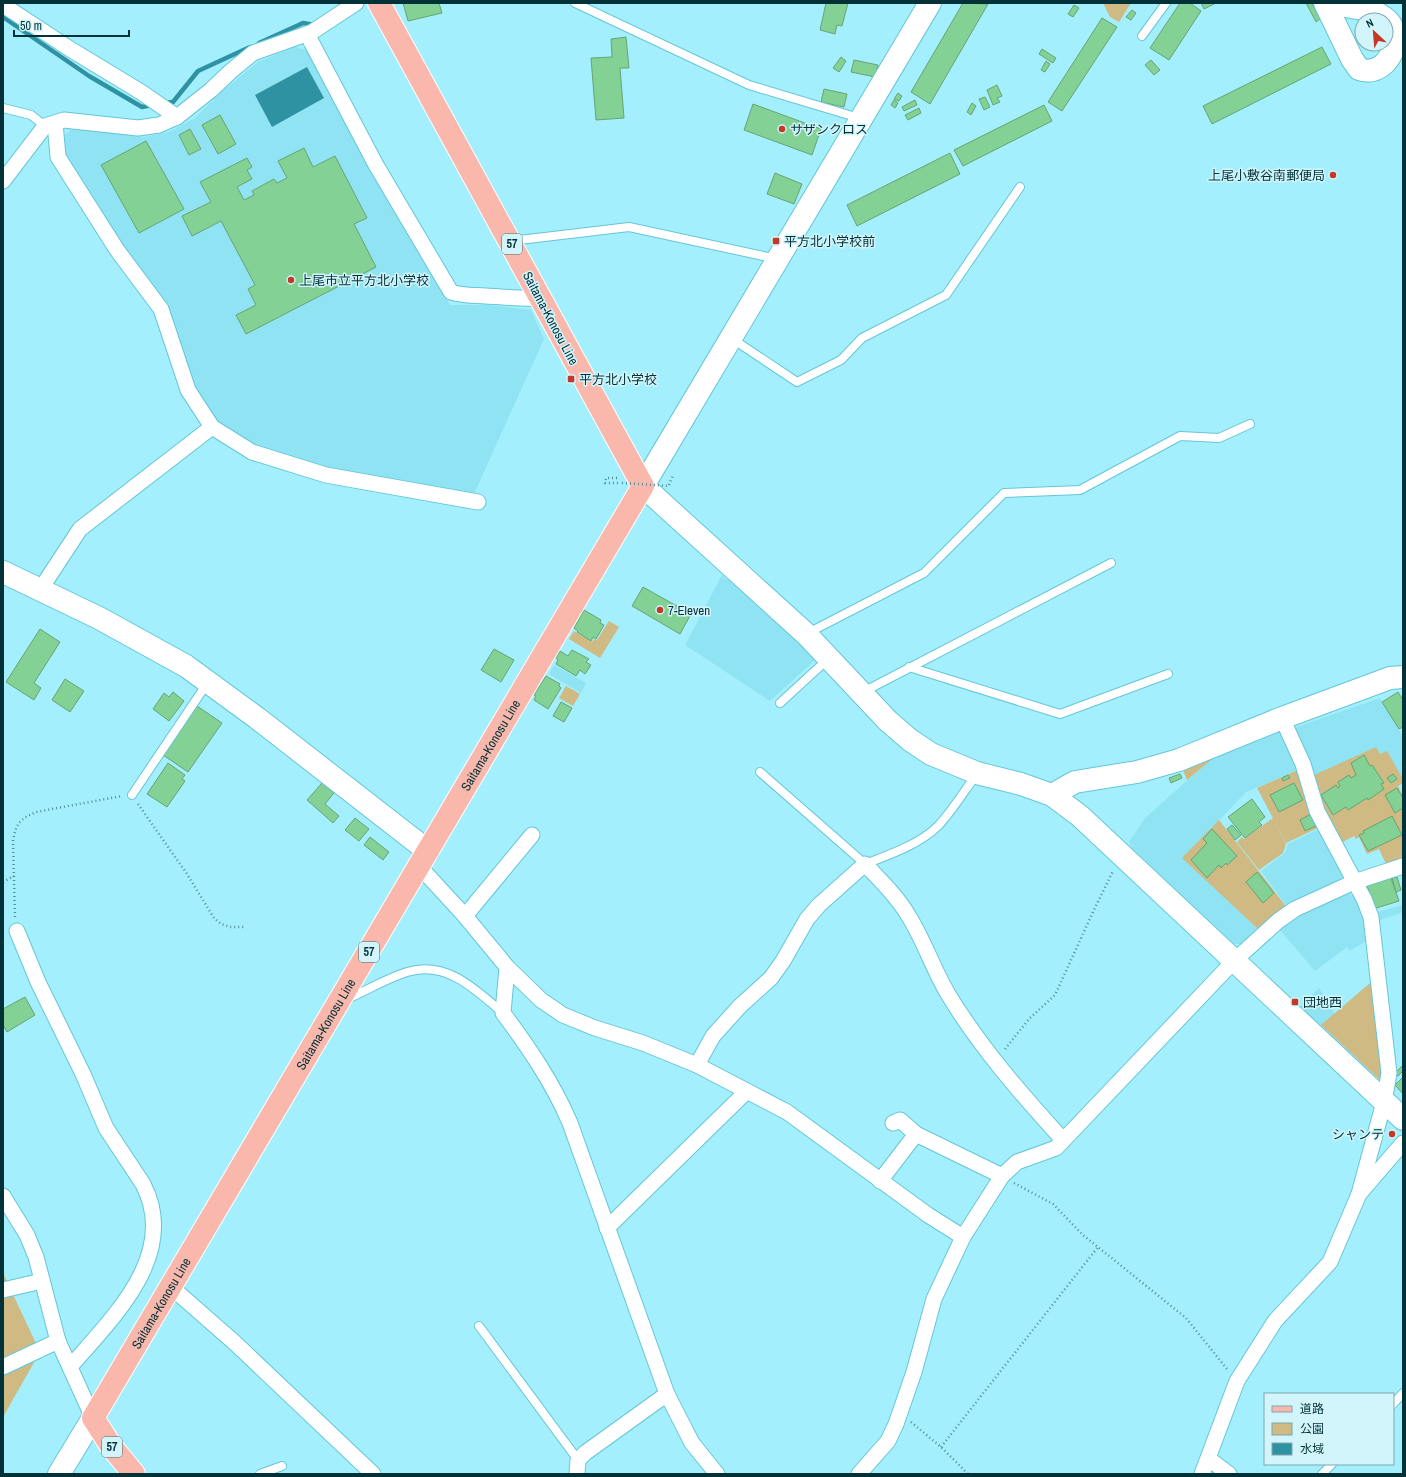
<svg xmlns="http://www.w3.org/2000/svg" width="1406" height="1477" viewBox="0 0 1406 1477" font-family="'Archivo Narrow','Noto Sans JP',sans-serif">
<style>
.built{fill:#8fe3f2}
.green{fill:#ceba82}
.water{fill:#2e92a2}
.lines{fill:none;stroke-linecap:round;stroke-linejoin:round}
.stream{stroke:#2e92a2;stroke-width:4.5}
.building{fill:#83d195;stroke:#66a474}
.lane-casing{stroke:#64c6d8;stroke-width:10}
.street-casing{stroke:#64c6d8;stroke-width:17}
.secondary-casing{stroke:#64c6d8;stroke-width:24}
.primary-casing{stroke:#fff;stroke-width:24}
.path{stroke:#528e98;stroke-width:2.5;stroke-dasharray:1 3;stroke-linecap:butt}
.lane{stroke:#fff;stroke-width:8}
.street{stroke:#fff;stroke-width:15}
.secondary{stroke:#fff;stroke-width:22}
.primary{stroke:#fab8ad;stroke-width:22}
.path-bridge{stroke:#528e98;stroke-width:2.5;stroke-dasharray:1 3;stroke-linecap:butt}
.poi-dot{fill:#c43826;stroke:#d2f5fc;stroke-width:1.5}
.labels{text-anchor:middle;stroke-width:3;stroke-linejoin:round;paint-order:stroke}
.shield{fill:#d2f5fc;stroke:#416c73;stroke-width:1}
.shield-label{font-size:12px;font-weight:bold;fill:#033138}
.poi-label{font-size:13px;fill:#033138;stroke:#d2f5fc;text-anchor:start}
.street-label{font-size:13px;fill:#033138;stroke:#d2f5fc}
</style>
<rect width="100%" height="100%" fill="#a4effd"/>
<g class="built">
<path d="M295 47 306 50 450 305H488L531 310 544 339 473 496 328 471 259 448 219 429 193 395 168 308 126 255 64 158 63 137 74 127 145 137 169 132 195 118 220 93 258 62Z"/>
<path d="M722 575 727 580 730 577 816 659 770 701 685 645Z"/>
<path d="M554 665 586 683 581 693 549 674Z"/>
<path d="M1380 698 1403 737V779L1387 752 1312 776 1293 728Z"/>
<path d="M1281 727 1300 769 1246 792 1183 858 1259 930 1244 944H1234L1132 848 1129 842 1145 818 1210 760 1209 756Z"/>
<path d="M1321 828 1344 873 1341 881 1288 908 1261 871 1285 853 1288 844Z"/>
<path d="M1345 892 1360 899 1371 938 1350 951 1347 947 1315 971 1279 929 1301 913Z"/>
<path d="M1403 905V912L1375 922 1374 913Z"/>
<path d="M1319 988 1335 1014 1321 1025 1300 1007Z"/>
</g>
<g class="green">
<path d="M1103 3H1131L1119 22 1110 17Z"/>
<path d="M609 621 619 627 600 658 569 639 574 631 592 642 594 639 597 640Z"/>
<path d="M566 686 580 694 573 706 559 698Z"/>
<path d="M1376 747 1380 754 1387 751 1403 779V783L1398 786 1403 796V859L1386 864 1379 849 1367 854 1359 837 1356 839 1354 836 1341 843 1325 813 1312 776Z"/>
<path d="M1209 756 1211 760 1187 780 1182 768Z"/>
<path d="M1300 769 1320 827 1286 843 1274 820 1286 844 1283 853 1259 870 1237 842 1242 837 1244 839 1273 818 1257 788Z"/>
<path d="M1219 820 1288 909 1259 930 1182 858Z"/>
<path d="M1370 983 1377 992 1382 1082 1321 1025Z"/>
<path d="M3 1273 40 1352 3 1417Z"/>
</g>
<path class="water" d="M307 67 324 98 272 127 255 95Z"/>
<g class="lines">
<g class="stream">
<path d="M3 17 89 76 142 107 152 105"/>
<path d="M259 43 303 23 315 25"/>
<path d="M163 103 173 102 198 71 250 47"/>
</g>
</g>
<g class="building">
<path d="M403 3H439L442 13 408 21Z"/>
<path d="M826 3H848L842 26 837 25 835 34 820 30Z"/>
<path d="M963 3 988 4 930 104 911 92Z"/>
<path d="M1180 3H1190L1201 11 1169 60 1150 48Z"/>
<path d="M1201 3H1216L1204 9Z"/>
<path d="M1306 3H1312L1320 19 1316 22Z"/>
<path d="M1074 5 1079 8 1073 17 1068 14Z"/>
<path d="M1132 10 1136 13 1131 20 1126 17Z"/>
<path d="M1102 18 1117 27 1062 111 1048 102Z"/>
<path d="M626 37 629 68H620L624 118 596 120 591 58 612 57 611 39Z"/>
<path d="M1322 47 1331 64 1212 124 1203 106Z"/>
<path d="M1042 49 1056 58 1053 63 1039 54Z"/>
<path d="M841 57 846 61 839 72 833 68Z"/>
<path d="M854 60 878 65 875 77 851 72Z"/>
<path d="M1151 60 1160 70 1154 75 1145 65Z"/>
<path d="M1046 61 1050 64 1045 72 1041 70Z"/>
<path d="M997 85 1002 96 997 98 1000 102 993 105 987 90Z"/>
<path d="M824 89 847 94 844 107 821 102Z"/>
<path d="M898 93 902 96 899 101 894 99Z"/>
<path d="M985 97 990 107 984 110 979 99Z"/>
<path d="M894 100 898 103 895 108 891 105Z"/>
<path d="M915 100 917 105 904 111 902 107Z"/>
<path d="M972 103 976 106 971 115 967 112Z"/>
<path d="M753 104 821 129 812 155 744 130Z"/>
<path d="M1044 105 1052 121 963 166 954 150Z"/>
<path d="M919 108 921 113 908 120 905 115Z"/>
<path d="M220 115 236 144 218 154 202 125Z"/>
<path d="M190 129 201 149 189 155 179 135Z"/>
<path d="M146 141 184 209 139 233 101 165Z"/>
<path d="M304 148 313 167 335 156 367 218 354 224 376 267 246 334 236 315 256 305 248 289 255 285 221 221 192 236 182 216 211 202 200 182 247 158 252 167 247 170 252 179 237 187 244 200 254 195 252 191 274 179 277 183 287 178 278 161Z"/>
<path d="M950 153 960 174 857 226 847 205Z"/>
<path d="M775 173 802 184 794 204 767 194Z"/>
<path d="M643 587 691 614 680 634 632 606Z"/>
<path d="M584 610 601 620 600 623 604 625 596 639 593 637 591 641 577 632 578 631 574 628Z"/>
<path d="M40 629 60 642 34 683 41 688 34 700 6 682Z"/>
<path d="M494 649 514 660 501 682 481 670Z"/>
<path d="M572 650 589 659 586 662 591 665 585 674 580 670 576 676 556 664 558 660 556 658 560 651 568 656Z"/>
<path d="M546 676 560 684 559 686 561 688 548 709 534 700 536 696 534 695Z"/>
<path d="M65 679 84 691 70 712 52 700Z"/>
<path d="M173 692 184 701 169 721 153 709 164 693 169 697Z"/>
<path d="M1398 692 1403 700V727L1399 729 1382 702Z"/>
<path d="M561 702 572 708 564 722 553 716Z"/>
<path d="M197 706 222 723 188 772 163 755Z"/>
<path d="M1364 755 1370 766 1372 765 1384 783 1381 784 1384 789 1368 800 1367 798 1348 810 1346 807 1333 815 1321 795 1336 785 1338 788 1340 786 1338 782 1349 775 1351 778 1356 775 1351 763Z"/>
<path d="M168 763 185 775 182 779 185 781 167 807 147 794Z"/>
<path d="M1180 774 1182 778 1171 783 1169 778Z"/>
<path d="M1393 774 1397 779 1391 783 1387 778Z"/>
<path d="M1288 775 1290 778 1283 781 1282 778Z"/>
<path d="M322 783 334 793 325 804 339 816 333 823 307 800Z"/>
<path d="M1294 783 1303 800 1279 812 1270 795Z"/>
<path d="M1397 788 1403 798V808L1395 813 1385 795Z"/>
<path d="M1252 799 1265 817 1259 822 1262 825 1245 838 1228 817Z"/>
<path d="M1311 814 1316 826 1305 831 1300 820Z"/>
<path d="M1392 816 1402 835 1368 851 1359 835 1364 833 1363 831Z"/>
<path d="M355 818 369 829 359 841 345 830Z"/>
<path d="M1232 825 1241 835 1235 840 1227 829Z"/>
<path d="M1212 829 1237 856 1227 865 1226 863 1221 868 1219 865 1207 878 1191 860 1207 843 1203 839Z"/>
<path d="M370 837 389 852 383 860 364 845Z"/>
<path d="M1257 872 1274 893 1263 903 1246 882Z"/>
<path d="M1397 877 1401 890 1396 892 1392 878Z"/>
<path d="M1391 878 1399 901 1373 909 1367 892 1369 891 1367 886Z"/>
<path d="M25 997 35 1015 7 1032 3 1025V1009Z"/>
<path d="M1403 1065V1071L1398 1076 1395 1073Z"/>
<path d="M1403 1077V1094L1395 1085Z"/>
</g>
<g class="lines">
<defs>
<g id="lane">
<path d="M575 3 749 85 859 118"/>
<path d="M1142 36 1166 3"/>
<path d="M3 108 31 115 45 126"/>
<path d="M511 241 629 227 777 259"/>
<path d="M731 338 797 382 841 360 862 338 946 295 1020 187"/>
<path d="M806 634 924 573 1004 493 1080 490 1180 436 1219 438 1250 424"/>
<path d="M909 667 1060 714 1168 674"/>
<path d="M863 692 1111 563"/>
<path d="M780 703 828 659"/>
<path d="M760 772 865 864C889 855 920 844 938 826 953 810 964 791 977 774"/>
<path d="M132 795 208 682"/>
<path d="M345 1000C366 991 385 979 407 972 446 960 475 989 503 1013"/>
<path d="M479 1326 578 1460"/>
<path d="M1393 1404 1403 1393"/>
<path d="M260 1474 282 1466"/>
<path d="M1322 1474 1332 1464"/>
</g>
<g id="street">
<path d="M3 5 70 49 141 92 177 117"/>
<path d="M307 34 376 165 451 292C463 296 473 295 486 296 504 297 521 299 540 298"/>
<path d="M55 123 58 157 117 250 161 309 188 390 212 427 252 452 326 475 478 502"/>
<path d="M3 181 45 126 64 120 138 128 159 125 177 117 211 90 231 71 253 53 312 32 356 3"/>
<path d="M40 590 80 529 212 427"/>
<path d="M1282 718 1303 764 1317 811 1364 899 1371 917 1389 1073 1384 1102 1359 1194"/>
<path d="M419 866 465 916 507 967 541 1000 563 1015 595 1028 643 1043 697 1065 787 1112 928 1215 963 1237"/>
<path d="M465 916 532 835"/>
<path d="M17 931 38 982 83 1074 106 1128 143 1184C180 1255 112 1318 70 1367"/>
<path d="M507 967 503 1013C529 1048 553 1083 570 1123L667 1394 692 1443 717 1474"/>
<path d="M697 1065 713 1036 740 1006 771 978 783 961 807 919 819 905 865 864C880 880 897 896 908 915 924 940 933 969 948 994 980 1047 1022 1095 1063 1140"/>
<path d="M893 1123 900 1120 916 1134 1002 1176"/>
<path d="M880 1181 916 1134"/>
<path d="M3 1196 27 1235 36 1257 58 1341 93 1418"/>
<path d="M607 1228 746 1092"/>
<path d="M170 1286 235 1343 373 1474"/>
<path d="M3 1290 42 1281"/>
<path d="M3 1367 58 1341"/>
<path d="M1209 1459 1229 1474"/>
<path d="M577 1474 578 1460 585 1453 667 1394"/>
<path d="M859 1474 888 1441 896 1424 914 1372 934 1299 963 1237 1002 1176 1017 1162 1056 1148 1234 961 1278 921 1295 909 1354 882 1403 866"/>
<path d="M1202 1474 1237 1381 1275 1321 1330 1262 1359 1194 1403 1143"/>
</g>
<g id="secondary">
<path d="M930 3 643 486 806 634 888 721 910 740 931 754 977 773 1021 784 1052 795 1080 816 1403 1119"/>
<path d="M1325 3 1352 59 1359 69C1387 79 1406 38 1387 20 1371 6 1354 10 1335 3"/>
<path d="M3 572 99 618 186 666 257 718 428 851"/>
<path d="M1052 795 1075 782 1137 772 1179 760 1282 718 1390 678 1403 677"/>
<path d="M59 1474 93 1418"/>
</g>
<g id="primary">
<path id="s1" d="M134 1474 111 1446 93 1418 643 486 379 3"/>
</g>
</defs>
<use href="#lane" class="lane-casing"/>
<use href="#street" class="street-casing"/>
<use href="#secondary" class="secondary-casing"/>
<use href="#primary" class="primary-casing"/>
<g class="path">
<path d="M617 478H606L605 483H620"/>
<path d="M669 485 673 475"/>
<path d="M138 804 187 874 214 918 221 924 230 927H244"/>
<path d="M3 882 14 876"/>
<path d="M15 917 13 841C16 823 20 819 36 812L122 796"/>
<path d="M1005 1049 1029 1019 1055 995 1093 912 1113 871"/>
<path d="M1014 1183 1053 1204 1083 1235 1186 1318 1227 1369"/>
<path d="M911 1422 941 1447 968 1474"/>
<path d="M941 1447 1098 1247"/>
</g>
<use href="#lane" class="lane"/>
<use href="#street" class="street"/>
<use href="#secondary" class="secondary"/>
<use href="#primary" class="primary"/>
<path class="path-bridge" d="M622 483 669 486"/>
</g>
<g class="poi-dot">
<circle cx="782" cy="129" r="4"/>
<circle cx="1333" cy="175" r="4"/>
<rect x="772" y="237" width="8" height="8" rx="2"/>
<circle cx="291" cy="280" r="4"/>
<rect x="567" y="375" width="8" height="8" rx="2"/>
<circle cx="660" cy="610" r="4"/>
<rect x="1291" y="998" width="8" height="8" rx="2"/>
<circle cx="1392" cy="1134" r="4"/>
</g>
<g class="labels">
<g class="shield">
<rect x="502" y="234" width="20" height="20" rx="3"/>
<rect x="359" y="942" width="20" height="20" rx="3"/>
<rect x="102" y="1437" width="20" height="20" rx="3"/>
</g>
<g class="shield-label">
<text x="512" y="248">57</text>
<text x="369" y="956">57</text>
<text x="112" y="1451">57</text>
</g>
<g class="poi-label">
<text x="790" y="134">サザンクロス</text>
<text x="1325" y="180" text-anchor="end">上尾小敷谷南郵便局</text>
<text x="784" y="246">平方北小学校前</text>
<text x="299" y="285">上尾市立平方北小学校</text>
<text x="579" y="384">平方北小学校</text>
<text x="668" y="615">7-Eleven</text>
<text x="1303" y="1007">団地西</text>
<text x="1384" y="1139" text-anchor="end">シャンテ</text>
</g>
<g class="street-label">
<text transform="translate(551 318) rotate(62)" y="5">Saitama-Konosu Line</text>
<text dy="5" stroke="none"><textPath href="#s1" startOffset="851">Saitama-Konosu Line</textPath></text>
<text dy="5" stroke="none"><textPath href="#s1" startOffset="527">Saitama-Konosu Line</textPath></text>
<text dy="5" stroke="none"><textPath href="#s1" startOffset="203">Saitama-Konosu Line</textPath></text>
</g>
</g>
<rect width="1406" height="1477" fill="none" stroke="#033138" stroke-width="8"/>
<rect x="1264" y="1393" width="130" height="72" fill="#d2f5fc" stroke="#7fa7ae"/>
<rect x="1272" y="1406" width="20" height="6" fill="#fab8ad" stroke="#7fa7ae"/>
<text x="1300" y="1413" font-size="12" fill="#033138">道路</text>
<rect x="1272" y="1423" width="20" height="12" fill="#ceba82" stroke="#7fa7ae"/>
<text x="1300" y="1433" font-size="12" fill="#033138">公園</text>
<rect x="1272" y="1443" width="20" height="12" fill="#2e92a2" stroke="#7fa7ae"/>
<text x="1300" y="1453" font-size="12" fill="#033138">水域</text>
<g transform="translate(1374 32) rotate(334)"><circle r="19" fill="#d2f5fc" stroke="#7fa7ae"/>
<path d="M0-3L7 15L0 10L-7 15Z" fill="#c43826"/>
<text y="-6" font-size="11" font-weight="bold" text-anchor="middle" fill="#033138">N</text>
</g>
<path d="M14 30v6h115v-6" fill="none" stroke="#033138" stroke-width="2"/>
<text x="20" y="30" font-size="12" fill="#033138" stroke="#d2f5fc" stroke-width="3" paint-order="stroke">50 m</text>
</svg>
